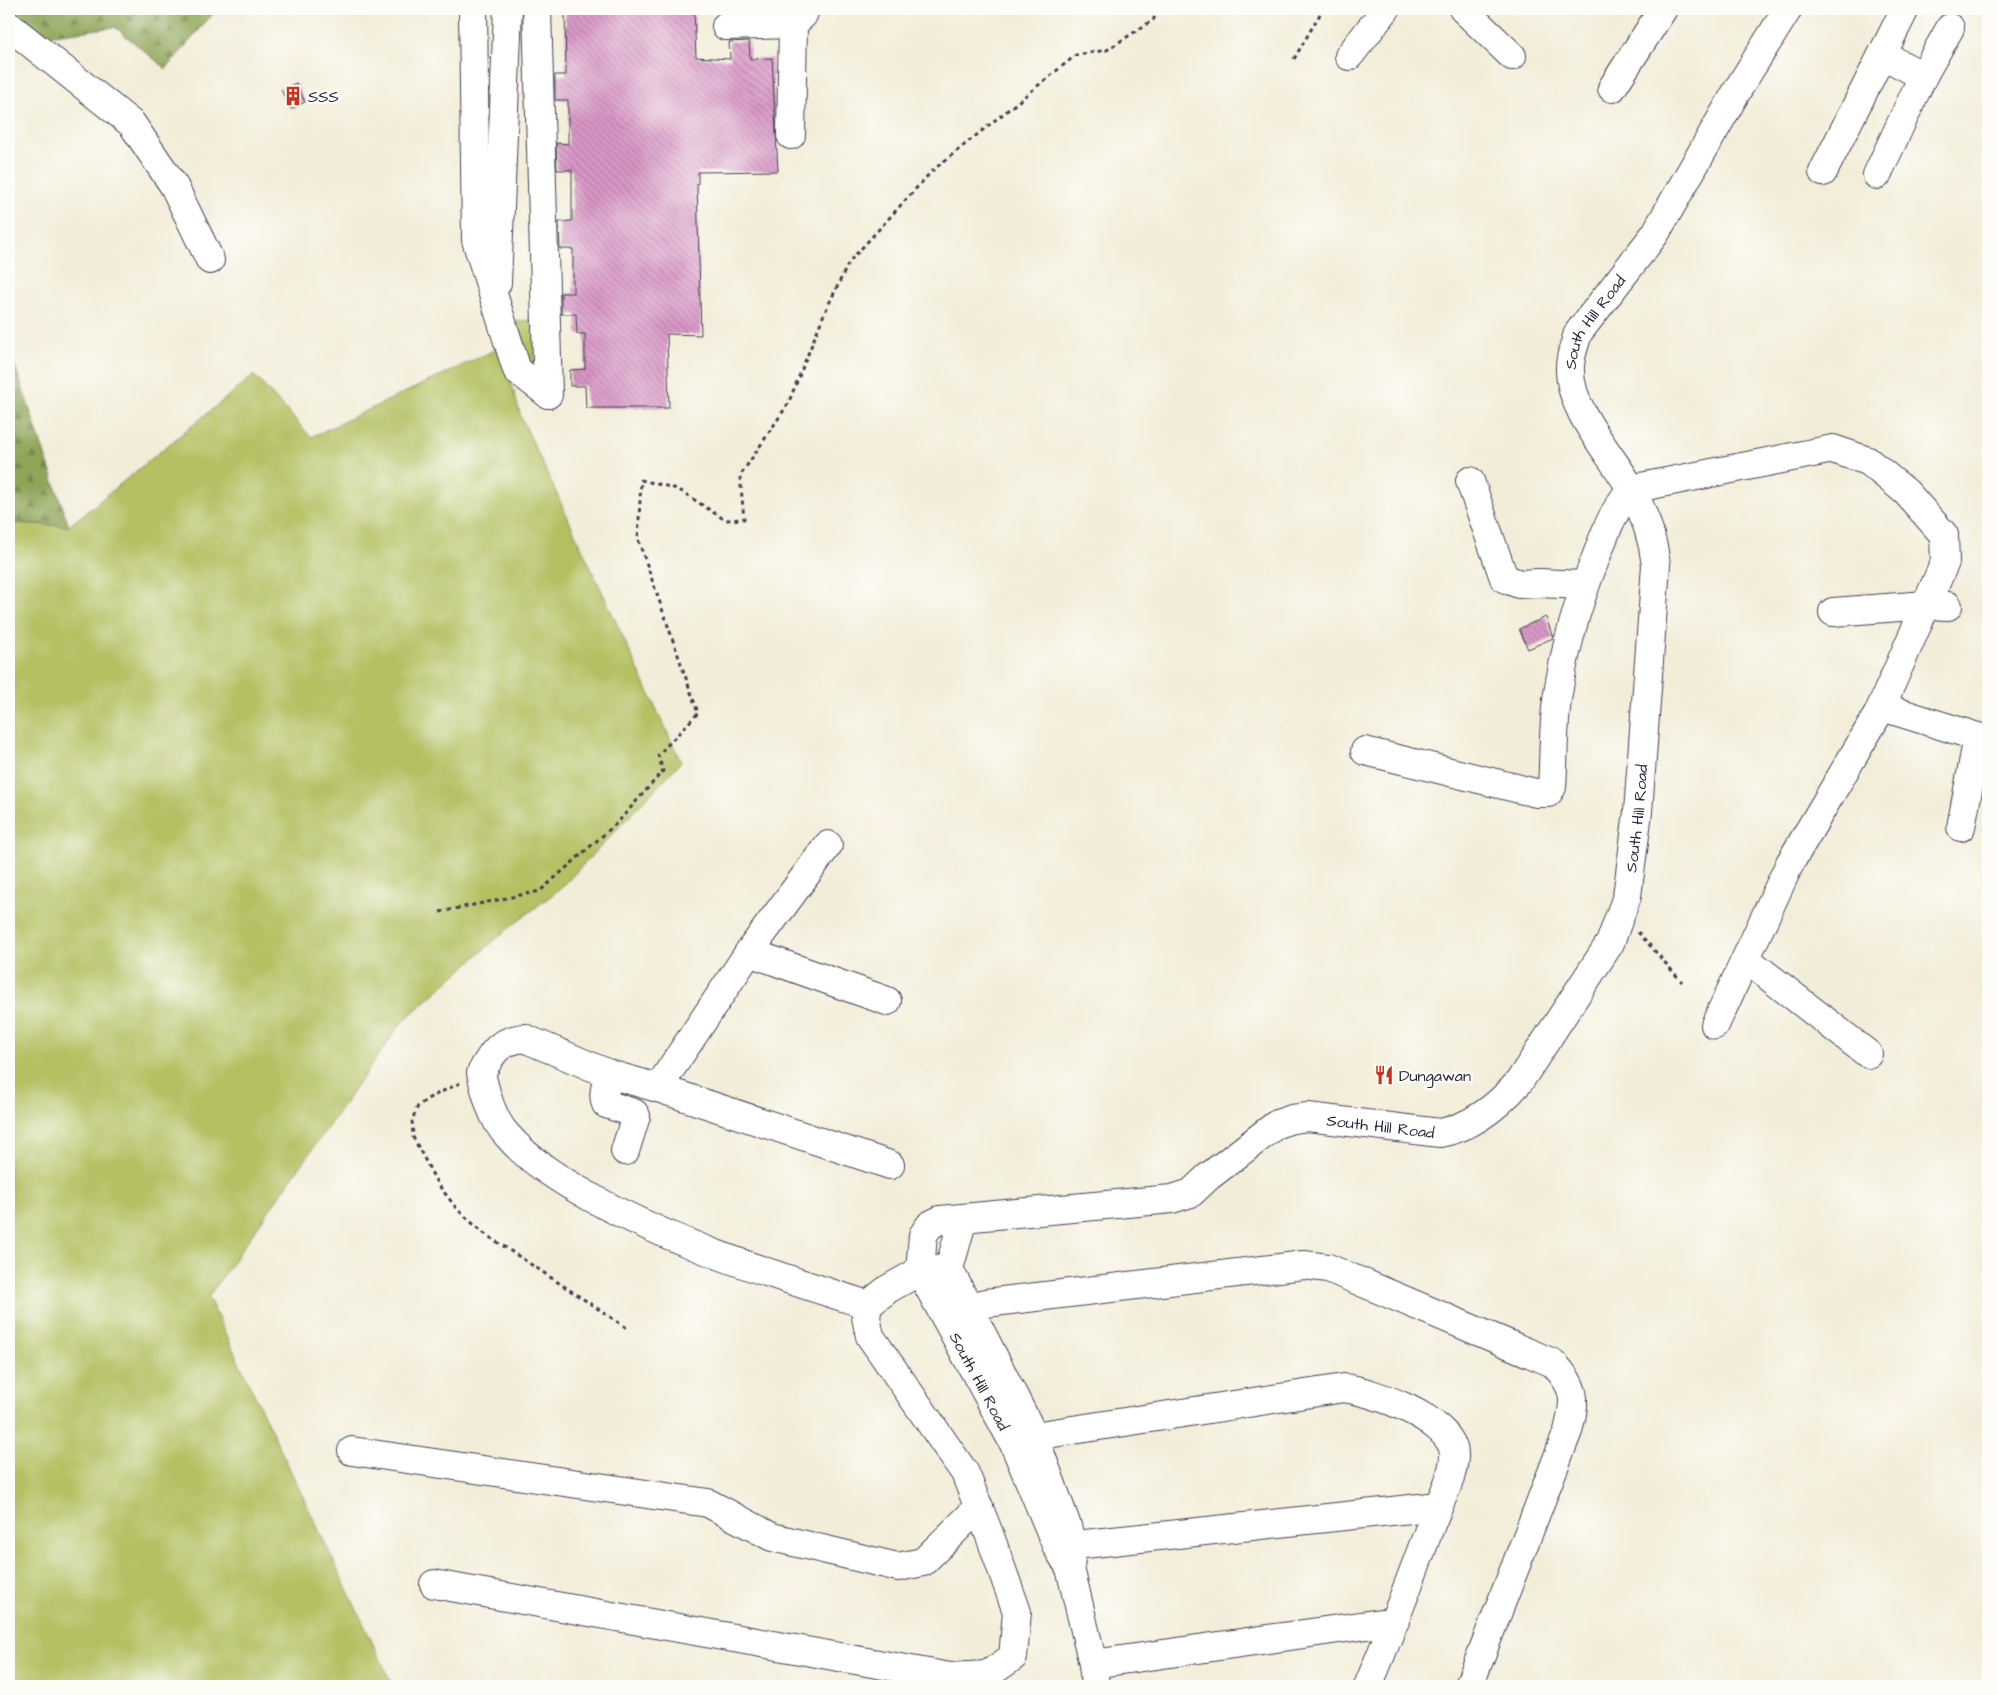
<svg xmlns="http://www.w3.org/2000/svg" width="1997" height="1695" viewBox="0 0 1997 1695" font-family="'Architects Daughter',sans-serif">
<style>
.green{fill:#b4c062;stroke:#6b714e}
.forest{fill:url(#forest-firs);stroke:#58644a}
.building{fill:url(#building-back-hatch)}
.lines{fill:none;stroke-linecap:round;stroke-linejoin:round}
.minor-casing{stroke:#414053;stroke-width:30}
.path{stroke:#414053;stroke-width:3;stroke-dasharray:4 4;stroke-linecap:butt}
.minor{stroke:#fff;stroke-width:28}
.labels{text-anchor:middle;stroke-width:5;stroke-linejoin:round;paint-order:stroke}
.poi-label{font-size:16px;fill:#22223b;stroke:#fdfcf7;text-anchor:start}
.street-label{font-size:16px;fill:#22223b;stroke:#fdfcf7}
</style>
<defs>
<pattern id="forest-firs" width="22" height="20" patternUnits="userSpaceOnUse" patternTransform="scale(1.25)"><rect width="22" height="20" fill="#8fa658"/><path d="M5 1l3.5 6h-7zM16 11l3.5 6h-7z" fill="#74874a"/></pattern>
<pattern id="building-back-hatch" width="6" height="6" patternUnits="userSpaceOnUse" patternTransform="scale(1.25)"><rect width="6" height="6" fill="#d996c6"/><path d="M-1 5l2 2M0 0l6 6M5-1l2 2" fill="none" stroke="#b07aa2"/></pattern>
</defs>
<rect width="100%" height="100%" fill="#fdfcf7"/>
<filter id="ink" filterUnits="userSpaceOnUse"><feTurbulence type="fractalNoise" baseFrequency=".02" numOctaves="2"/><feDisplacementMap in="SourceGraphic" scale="10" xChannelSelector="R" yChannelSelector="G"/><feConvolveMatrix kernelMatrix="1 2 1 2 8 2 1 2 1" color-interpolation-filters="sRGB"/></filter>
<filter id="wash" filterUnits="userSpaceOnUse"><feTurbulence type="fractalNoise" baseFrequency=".0096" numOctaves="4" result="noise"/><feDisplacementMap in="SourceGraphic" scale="20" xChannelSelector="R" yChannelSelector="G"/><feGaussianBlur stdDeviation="1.12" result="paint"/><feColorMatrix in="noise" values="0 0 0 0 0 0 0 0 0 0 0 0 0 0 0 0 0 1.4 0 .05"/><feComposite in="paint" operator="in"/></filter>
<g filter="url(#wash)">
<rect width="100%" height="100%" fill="#f2edd8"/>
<g class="green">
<path d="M535 320V379L516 321Z"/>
<path d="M501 347 521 417 681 762 561 888 504 932 402 1022 208 1297 393 1686H9V523L69 526 254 375 311 437Z"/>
</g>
<g class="forest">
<path d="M9 9H217L166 69 115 27 9 41Z"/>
<path d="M9 348 69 526 9 522Z"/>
</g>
<g id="blocks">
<g class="building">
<path d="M565 9H694L696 57 730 59 729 42 749 41 750 59 772 58 778 171 698 172V184H697L701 335 667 334 669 408H586L585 386H570V370L585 369V334H577L576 314H561V293H573V249H560L559 222 572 221V170H557L556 143 568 144V100H555V75H566Z"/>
<path d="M296 83 305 102 291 109 281 90Z"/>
<path d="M1546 617 1553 638 1528 649 1519 629Z"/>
</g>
</g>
</g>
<g filter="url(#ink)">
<use href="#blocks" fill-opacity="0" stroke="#414053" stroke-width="1"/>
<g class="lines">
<defs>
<g id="minor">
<path d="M473 9 476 240 517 370 548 394"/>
<path d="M537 9 548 394"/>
<path d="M1463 9 1512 56"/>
<path d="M9 26 132 124 174 186 210 260"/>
<path d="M726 26 793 24 803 15 805 9"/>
<path d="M1883 55 1923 76"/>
<path d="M1349 56 1386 9"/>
<path d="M1612 88 1663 9"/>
<path d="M791 135 793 24"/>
<path d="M1823 172 1905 9"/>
<path d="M1877 175 1923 76 1950 28"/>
<path d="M497 283 508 9"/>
<path d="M1470 481 1504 578 1519 584 1538 583 1584 585"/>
<path d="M1833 612 1926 605 1948 606"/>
<path d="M1882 707 1978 737 1961 827"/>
<path d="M1365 751 1536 793H1548L1552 787C1554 758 1553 728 1557 700 1564 651 1577 605 1595 560 1606 531 1611 514 1631 489L1833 449 1868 461 1906 492 1944 535 1945 562 1878 714 1790 863 1715 1025"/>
<path d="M749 952 887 1001"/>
<path d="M1746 959 1868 1054"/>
<path d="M609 1074C606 1085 602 1094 606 1104L634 1113 636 1116 625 1151"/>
<path d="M658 1088 749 952 828 845"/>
<path d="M890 1165 658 1088 609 1074 524 1038C499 1041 493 1051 481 1073 486 1094 492 1119 507 1135 530 1162 562 1181 592 1198 679 1246 774 1275 868 1305L888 1289 920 1271 949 1269"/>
<path d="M963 1219 949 1269 1034 1436 1067 1526 1072 1546 1070 1568 1093 1664 1095 1686"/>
<path d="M947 1320 968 1307 986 1303 1304 1265 1328 1268 1553 1363C1577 1388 1576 1400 1568 1431L1469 1686"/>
<path d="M1014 1444 1034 1436 1344 1388C1375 1392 1443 1417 1453 1448 1456 1457 1452 1470 1450 1478 1444 1495 1436 1511 1430 1527 1410 1581 1390 1634 1368 1686"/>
<path d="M352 1451 708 1503 772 1537 898 1567 923 1562 979 1507"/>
<path d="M1057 1547 1438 1506"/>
<path id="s1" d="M1070 1568 1057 1547 1014 1444 920 1271 923 1235 930 1225 940 1220 1172 1199 1191 1193 1208 1177 1277 1124 1292 1119 1308 1117 1440 1133C1473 1127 1498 1106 1519 1082L1610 943 1627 896 1638 812 1656 565C1653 540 1644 512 1631 489 1611 453 1568 410 1570 367 1570 356 1575 344 1578 333L1655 234 1741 84 1788 9"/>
<path d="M434 1584 950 1677 987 1675 1013 1657 1017 1612 990 1536 965 1473 870 1336 866 1317 868 1305"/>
<path d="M1093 1664 1395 1621"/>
</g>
</defs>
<use href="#minor" class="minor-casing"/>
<g class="path">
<path d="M1294 59 1323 9"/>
<path d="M440 912 540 891 618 822 663 771 658 755 698 713 638 539 641 480 678 489 725 520 744 519 740 476 788 404 824 314 849 262 932 171 1076 55 1107 50 1153 20 1160 9"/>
<path d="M1638 932 1682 982"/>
<path d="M460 1083 429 1098 418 1106 412 1120 413 1137 437 1183 457 1209 482 1232 627 1328"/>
</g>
<use href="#minor" class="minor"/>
</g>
</g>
<defs>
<symbol id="building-bare" viewBox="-9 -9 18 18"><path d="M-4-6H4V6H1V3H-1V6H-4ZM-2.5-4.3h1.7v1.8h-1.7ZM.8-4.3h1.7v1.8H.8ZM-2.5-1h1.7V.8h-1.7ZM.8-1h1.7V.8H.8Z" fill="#c8321e" stroke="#fdfcf7" stroke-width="2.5" paint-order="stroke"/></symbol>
<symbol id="restaurant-bare" viewBox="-9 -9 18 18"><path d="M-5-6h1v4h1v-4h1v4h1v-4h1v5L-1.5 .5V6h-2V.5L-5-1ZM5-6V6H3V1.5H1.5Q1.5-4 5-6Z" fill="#c8321e" stroke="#fdfcf7" stroke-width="2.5" paint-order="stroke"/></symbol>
</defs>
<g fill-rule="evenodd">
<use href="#building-bare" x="279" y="82" width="28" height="28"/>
<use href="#restaurant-bare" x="1370" y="1061" width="28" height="28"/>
</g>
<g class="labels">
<g class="poi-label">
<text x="308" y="102">SSS</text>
<text x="1399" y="1081">Dungawan</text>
</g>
<g class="street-label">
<text dy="6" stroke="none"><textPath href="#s1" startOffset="1836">South Hill Road</textPath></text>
<text dy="6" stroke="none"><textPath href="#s1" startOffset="1311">South Hill Road</textPath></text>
<text dy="6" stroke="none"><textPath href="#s1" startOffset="861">South Hill Road</textPath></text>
<text transform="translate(980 1381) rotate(62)" y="6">South Hill Road</text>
</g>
</g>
<rect width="1997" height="1695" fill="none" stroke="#fdfcf7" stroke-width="30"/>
</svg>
